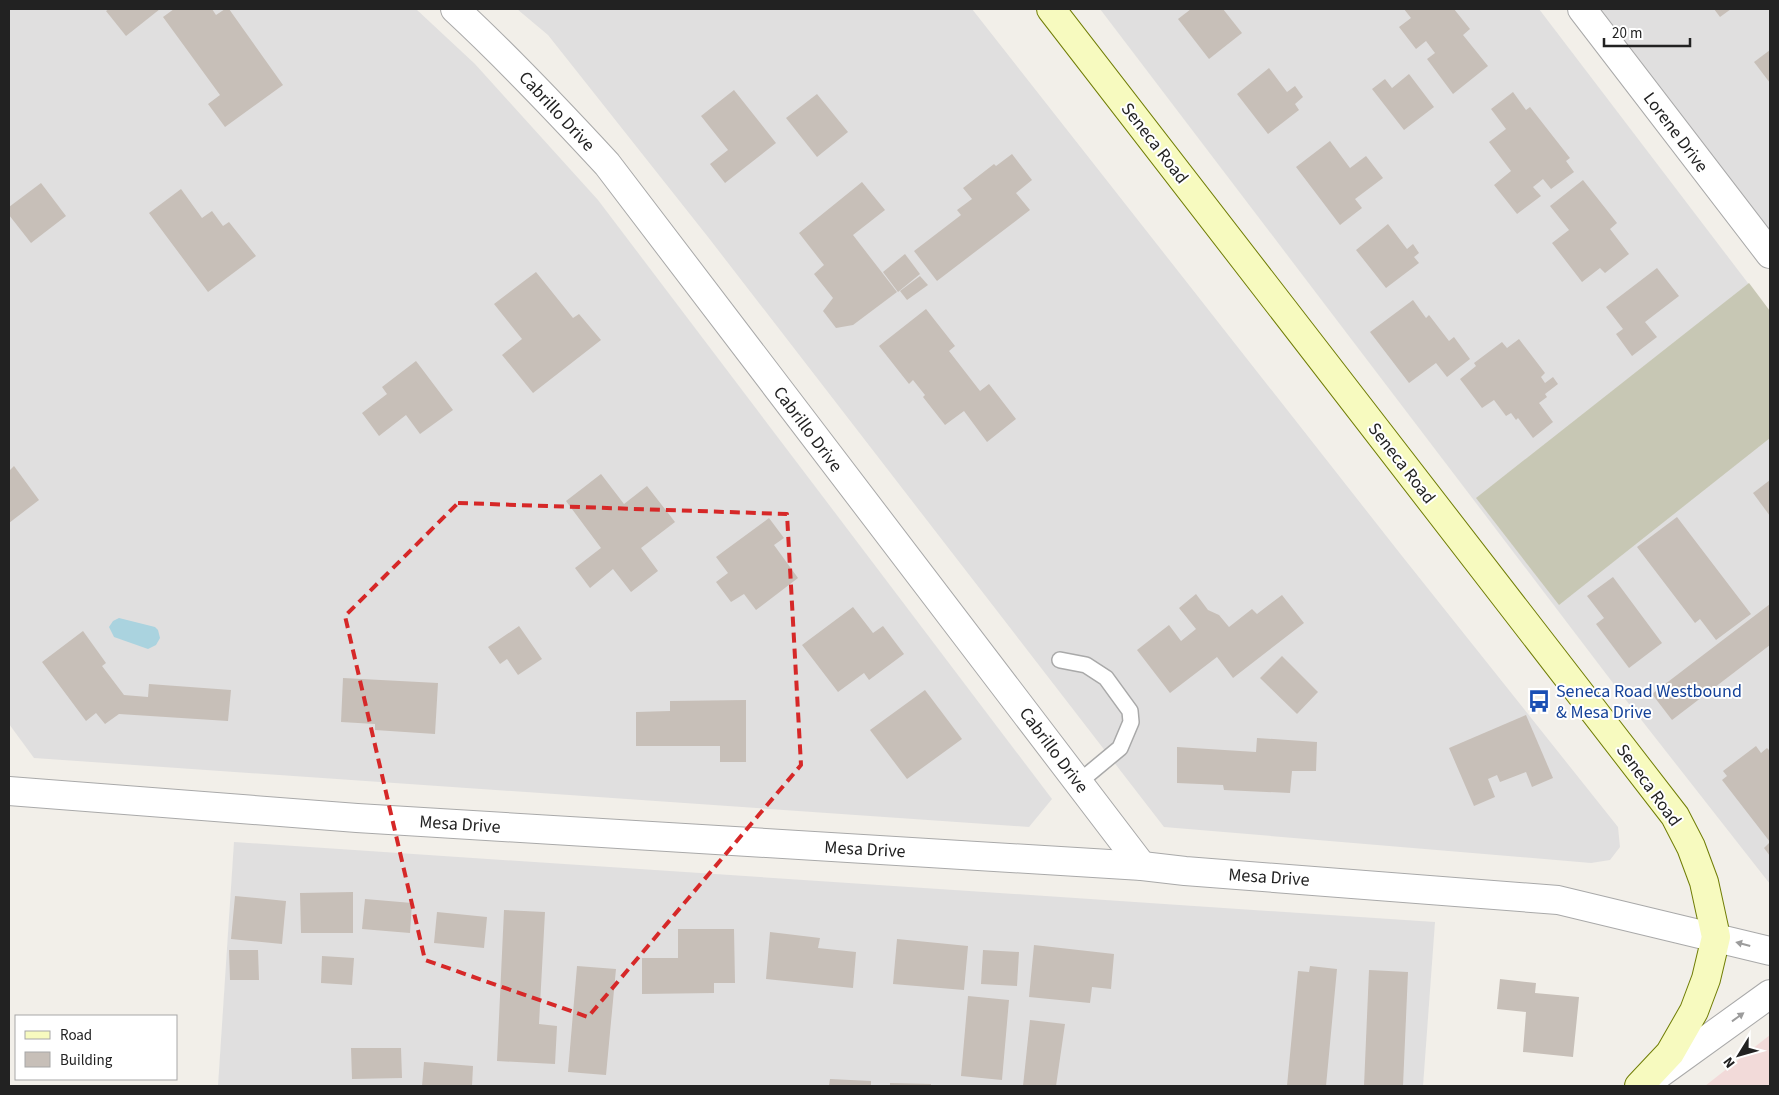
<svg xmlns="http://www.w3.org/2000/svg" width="1779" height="1095" viewBox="0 0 1779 1095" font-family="'Source Sans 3',sans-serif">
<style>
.residential{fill:#e0dfdf}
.commercial{fill:#f2dad9}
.construction{fill:#c7c7b4}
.water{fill:#aad3df}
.building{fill:#c7bfb8}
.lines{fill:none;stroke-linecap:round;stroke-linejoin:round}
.lane-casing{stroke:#a9a9a9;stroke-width:18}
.street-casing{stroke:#a9a9a9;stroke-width:30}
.secondary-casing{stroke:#707d05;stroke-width:30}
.lane{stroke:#fff;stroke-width:15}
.street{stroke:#fff;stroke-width:28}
.secondary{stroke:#f7fabf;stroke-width:28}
.oneway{fill:#9c9c9c}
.marked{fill:none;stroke:#d62828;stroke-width:4;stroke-dasharray:10 6;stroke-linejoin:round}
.labels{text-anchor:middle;stroke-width:4;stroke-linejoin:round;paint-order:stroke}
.street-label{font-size:18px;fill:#222;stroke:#fff}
.transit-label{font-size:18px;fill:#164399;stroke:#fff;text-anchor:start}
</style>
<rect width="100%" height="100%" fill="#f2efe9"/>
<g class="residential">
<path d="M9 9H416L475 64 598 200 1052 799 1029 827 34 758 9 724Z"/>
<path d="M517 9H972L1402 556 1618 827 1620 847 1610 860 1591 863 1164 827 708 237 548 35Z"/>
<path d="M1100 9H1539L1770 312V884L1632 708Z"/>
<path d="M1596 9H1770V236Z"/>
<path d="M234 842 1435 922 1423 1086H218Z"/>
</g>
<path class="commercial" d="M1770 1035V1086H1705Z"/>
<path class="construction" d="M1749 283 1770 311V438L1559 605 1476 498Z"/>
<path class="water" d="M119 618 155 627 158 630 160 638 156 645 148 649 114 637 109 627 113 621Z"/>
<g class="building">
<path d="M109 9H160L126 36 106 11Z"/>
<path d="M174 9H212L216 15 225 9H229L283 85 225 127 208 104 220 95 163 17Z"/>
<path d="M1191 9H1223L1242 33 1209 59 1178 19Z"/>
<path d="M1404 9H1454L1470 29 1463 35 1488 66 1453 94 1427 59 1435 53 1426 41 1416 49 1399 27 1411 18Z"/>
<path d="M1714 9H1731L1720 17Z"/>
<path d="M1770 50V83L1754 62Z"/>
<path d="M1269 68 1287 92 1295 86 1303 97 1295 104 1299 110 1268 134 1237 94Z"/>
<path d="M1409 74 1434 107 1404 130 1372 89 1385 79 1392 88Z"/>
<path d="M734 90 776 143 725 183 710 164 728 150 701 116Z"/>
<path d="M1513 92 1526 110 1530 107 1570 158 1566 161 1574 172 1551 189 1543 179 1533 187 1541 196 1517 214 1494 185 1511 171 1489 142 1506 129 1491 109Z"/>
<path d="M817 94 848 132 817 157 786 118Z"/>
<path d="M1330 141 1350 168 1366 156 1383 178 1355 199 1362 208 1340 225 1296 167Z"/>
<path d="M1012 154 1032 180 1016 193 1030 210 937 281 914 251 961 215 957 210 972 199 963 188 994 164 996 166Z"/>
<path d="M1583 180 1617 223 1610 229 1629 254 1605 273 1600 268 1582 282 1552 243 1569 230 1550 206Z"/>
<path d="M862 182 885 210 853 235 897 292 853 325 836 328 823 311 833 298 814 274 824 265 799 233Z"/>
<path d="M41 183 66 216 31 243 9 215V207Z"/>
<path d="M181 189 202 218 212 211 223 226 229 222 256 256 208 292 149 213Z"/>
<path d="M1388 224 1407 249 1413 244 1419 253 1414 257 1419 263 1386 288 1356 250Z"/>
<path d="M905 254 920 274 898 292 883 272Z"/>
<path d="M1657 268 1679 296 1645 322 1657 337 1632 356 1616 334 1623 329 1606 307Z"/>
<path d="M536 272 573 318 579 314 601 340 533 393 502 355 522 339 494 304Z"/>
<path d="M920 276 928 285 907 300 900 291Z"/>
<path d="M1413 300 1426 318 1429 315 1449 341 1454 337 1470 359 1447 377 1436 363 1409 383 1370 332Z"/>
<path d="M926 309 955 346 949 351 980 391 989 384 1016 419 987 442 964 411 945 425 923 397 925 395 913 380 909 384 879 346Z"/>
<path d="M1519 339 1545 373 1541 377 1545 383 1553 377 1558 384 1545 394 1547 397 1539 403 1553 422 1533 438 1518 418 1516 420 1511 413 1506 416 1494 400 1482 408 1460 379 1476 366 1474 363 1502 342 1507 348Z"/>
<path d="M416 361 453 410 420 434 406 415 379 436 362 413 387 394 382 387Z"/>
<path d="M14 466 39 500 9 523V471Z"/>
<path d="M601 474 624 504 647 486 675 522 641 548 658 571 631 592 613 569 590 588 575 568 601 548 566 501Z"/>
<path d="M1770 480V516L1753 493Z"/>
<path d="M1677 517 1751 614 1716 640 1700 619 1695 623 1637 547Z"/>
<path d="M769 518 784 538 774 545 798 578 756 610 744 594 731 602 716 582 728 573 716 557Z"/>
<path d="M1613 577 1662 643 1629 668 1596 624 1604 618 1587 596Z"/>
<path d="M1196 594 1208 610 1219 615 1229 627 1252 609 1257 614 1282 595 1304 623 1233 678 1217 657 1170 693 1137 650 1169 625 1181 641 1196 629 1179 608Z"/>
<path d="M1770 604V645L1672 720 1652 694Z"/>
<path d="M853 607 873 633 883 626 904 654 869 680 864 673 838 692 802 645Z"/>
<path d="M519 626 542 659 518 675 507 659 500 664 488 647Z"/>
<path d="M83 631 106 663 102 666 124 695 148 697 149 684 231 690 228 721 119 714 105 724 96 713 86 721 42 662Z"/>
<path d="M1282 656 1318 692 1297 714 1260 678Z"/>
<path d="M343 678 438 683 435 734 375 730V724L341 722Z"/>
<path d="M925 690 962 739 907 779 870 730Z"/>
<path d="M746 700V762H720V746H636V712L670 711V701Z"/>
<path d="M1526 715 1553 778 1532 787 1526 772 1500 782 1497 775 1488 779 1495 797 1474 806 1449 748Z"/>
<path d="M1257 738 1317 742 1316 771H1292L1290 793 1224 790 1223 785 1177 783V747L1256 752Z"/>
<path d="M1756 746 1761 753 1767 748 1770 751V856L1764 848 1770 842 1722 780 1727 776 1723 771Z"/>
<path d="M353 892V933H301L300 893Z"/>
<path d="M235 896 286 901 282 944 231 939Z"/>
<path d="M365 899 412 903 410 933 362 929Z"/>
<path d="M504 910 545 912 539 1024 557 1026 555 1064 497 1061Z"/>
<path d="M437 912 487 917 484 948 434 943Z"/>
<path d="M678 929H734L735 983H714V993L642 994V958H678Z"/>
<path d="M770 932 820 938 818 948 856 952 853 988 766 979Z"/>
<path d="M897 939 968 946 964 990 893 984Z"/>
<path d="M1034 945 1114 954 1111 989 1092 987 1090 1003 1029 997Z"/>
<path d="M229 950H258L259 980H230Z"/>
<path d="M983 950 1019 952 1017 986 981 984Z"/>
<path d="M322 956 354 958 352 985 321 983Z"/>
<path d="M577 966 616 969 606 1075 568 1072Z"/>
<path d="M1310 966 1337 969 1326 1086H1287L1298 971 1309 972Z"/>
<path d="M1369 970 1408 972 1403 1086H1364Z"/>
<path d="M1500 979 1536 983 1535 993 1579 997 1573 1057 1523 1052 1526 1012 1497 1009Z"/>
<path d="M968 996 1009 1000 1002 1080 961 1076Z"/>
<path d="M1030 1020 1065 1024 1056 1086H1023Z"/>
<path d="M351 1048H401L402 1078 352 1079Z"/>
<path d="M424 1062 473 1066 472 1086H422Z"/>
<path d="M830 1079 871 1081V1086H829Z"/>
<path d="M890 1083 931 1084V1086H890Z"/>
</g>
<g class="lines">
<defs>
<path id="lane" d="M1060 660 1086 665 1106 678 1130 711 1131 722 1120 748 1079 782"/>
<g id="street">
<path d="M455 9C508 58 558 111 607 164L1142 866"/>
<path d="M1582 9 1770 254"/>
<path d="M9 791 357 818 1142 866 1185 871 1558 900 1770 951"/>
<path d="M1655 1077 1770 994"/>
</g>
<path id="secondary" d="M1051 9 1675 816 1691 847 1704 882 1716 937 1706 979 1694 1011 1670 1053 1639 1086"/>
</defs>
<use href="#lane" class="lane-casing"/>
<use href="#street" class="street-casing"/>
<use href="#secondary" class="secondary-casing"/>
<use href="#lane" class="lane"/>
<use href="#street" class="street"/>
<use href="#secondary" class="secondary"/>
</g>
<defs><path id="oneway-solid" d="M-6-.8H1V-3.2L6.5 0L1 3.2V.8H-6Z" transform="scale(1.25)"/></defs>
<g class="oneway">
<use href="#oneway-solid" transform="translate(1743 944) rotate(-165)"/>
<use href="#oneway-solid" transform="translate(1738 1017) rotate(-36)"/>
</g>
<path class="marked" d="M458 503 787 514 801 765 588 1017 425 960 345 616Z"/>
<defs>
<symbol id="bus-bare" viewBox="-9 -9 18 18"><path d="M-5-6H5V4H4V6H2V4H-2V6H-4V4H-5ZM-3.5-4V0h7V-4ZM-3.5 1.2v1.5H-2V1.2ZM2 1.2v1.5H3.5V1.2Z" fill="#1a4fb4" stroke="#fff" stroke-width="2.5" paint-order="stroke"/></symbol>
</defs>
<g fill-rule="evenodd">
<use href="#bus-bare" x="1523" y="685" width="32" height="32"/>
</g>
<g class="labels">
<g class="street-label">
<text transform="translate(557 111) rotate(47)" y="6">Cabrillo Drive</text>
<text transform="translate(1676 132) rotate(53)" y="6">Lorene Drive</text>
<text transform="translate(1155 143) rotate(52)" y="6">Seneca Road</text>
<text transform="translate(808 429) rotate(53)" y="6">Cabrillo Drive</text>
<text transform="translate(1402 463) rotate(52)" y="6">Seneca Road</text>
<text transform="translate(1054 750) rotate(53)" y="6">Cabrillo Drive</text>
<text transform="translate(1649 785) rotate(54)" y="6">Seneca Road</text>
<text transform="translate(460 824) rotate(4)" y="6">Mesa Drive</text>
<text transform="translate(865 849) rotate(3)" y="6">Mesa Drive</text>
<text transform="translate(1269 877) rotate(4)" y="6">Mesa Drive</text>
</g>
<g class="transit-label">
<text x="1556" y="697">Seneca Road Westbound<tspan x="1556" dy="21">&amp; Mesa Drive</tspan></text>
</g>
</g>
<rect width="1779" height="1095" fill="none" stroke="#222222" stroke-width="20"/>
<rect x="15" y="1015" width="162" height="65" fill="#ffffff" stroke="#a7a7a7"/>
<rect x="25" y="1031" width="25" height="8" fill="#f7fabf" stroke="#a7a7a7"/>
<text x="60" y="1040" font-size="15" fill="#222222">Road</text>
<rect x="25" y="1052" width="25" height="15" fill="#c7bfb8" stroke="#a7a7a7"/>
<text x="60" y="1065" font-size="15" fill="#222222">Building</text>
<g transform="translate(1739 1055) rotate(233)" stroke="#ffffff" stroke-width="4" paint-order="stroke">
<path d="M0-4L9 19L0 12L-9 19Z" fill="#222222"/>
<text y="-8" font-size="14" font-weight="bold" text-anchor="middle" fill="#222222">N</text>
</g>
<path d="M1604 38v8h86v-8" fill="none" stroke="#222222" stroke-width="2.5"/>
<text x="1612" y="38" font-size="15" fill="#222222" stroke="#ffffff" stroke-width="4" paint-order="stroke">20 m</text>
</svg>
